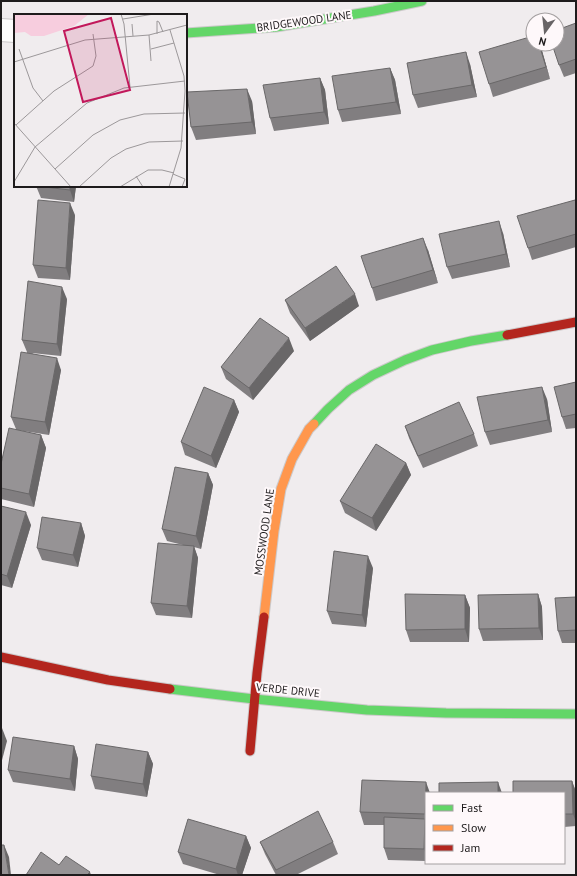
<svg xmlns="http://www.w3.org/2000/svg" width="577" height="876" viewBox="0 0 577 876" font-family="'PT Sans',sans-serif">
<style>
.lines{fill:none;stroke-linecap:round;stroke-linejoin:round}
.street-casing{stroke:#ccc9ca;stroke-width:24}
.fast-casing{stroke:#ccc9ca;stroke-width:11}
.slow-casing{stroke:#ccc9ca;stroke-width:11}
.jam-casing{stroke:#ccc9ca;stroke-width:11}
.street{stroke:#fdfcfc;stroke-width:22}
.fast{stroke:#63d668;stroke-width:9}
.slow{stroke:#ff974d;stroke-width:9}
.jam{stroke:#b3261e;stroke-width:9}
.wall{fill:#817e80}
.shaded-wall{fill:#696768}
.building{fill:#969395;stroke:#696768}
.labels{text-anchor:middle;stroke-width:4;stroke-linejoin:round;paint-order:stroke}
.street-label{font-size:11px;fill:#1e1b1c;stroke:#fef8fa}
.inset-road{fill:none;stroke:#9c989a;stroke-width:1}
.view{fill:#c2185b;fill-opacity:0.15;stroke:#c2185b;stroke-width:2}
.inset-edge{fill:none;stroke:#1e1b1c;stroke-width:2}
</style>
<rect width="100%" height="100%" fill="#f0ecee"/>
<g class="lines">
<defs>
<path id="street" d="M1 30 15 31"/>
<g id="fast">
<path d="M186 33 276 27 374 11 422 1"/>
<path d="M314 424 328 409 349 390 373 375 405 360 432 350 471 341 507 335"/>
<path d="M170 689 254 699 367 710 446 713 576 714"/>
</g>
<path id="slow" d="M264 617 274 531 281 489 292 459 309 429 314 424"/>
<g id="jam">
<path d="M507 335 576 322"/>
<path d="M1 657 108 680 170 689"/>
<path d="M250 751 257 673 264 617"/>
</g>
</defs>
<use href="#street" class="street-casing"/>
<use href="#fast" class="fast-casing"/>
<use href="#slow" class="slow-casing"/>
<use href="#jam" class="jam-casing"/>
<use href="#street" class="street"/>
<use href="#fast" class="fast"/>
<use href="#slow" class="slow"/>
<use href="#jam" class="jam"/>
</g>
<g class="wall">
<path d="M576 23V73L564 77 559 65Z"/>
<path d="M533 44H540L550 79 493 97 489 84Z"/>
<path d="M470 64 477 97 418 108 413 95Z"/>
<path d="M390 68 395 80 401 114 342 122 338 110Z"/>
<path d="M320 78 325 90 329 124 274 131 270 118Z"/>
<path d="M252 101 256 134 196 140 191 127Z"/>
<path d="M36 186H76L74 202 41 198Z"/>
<path d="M576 203V247L532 260 528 248Z"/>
<path d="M75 215 70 280 38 278 33 265Z"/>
<path d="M503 233 510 267 452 279 447 267Z"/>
<path d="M428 250 438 283 376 301 372 288Z"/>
<path d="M67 299 61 356 32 353 61 370 49 435 17 430 41 435 46 448 34 507 1 499V464L16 429 11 417 27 352 22 340Z"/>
<path d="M285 300 359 306 310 341 290 313Z"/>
<path d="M294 351 253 400 226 379 221 367Z"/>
<path d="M576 382V428L566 429 562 417Z"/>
<path d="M547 399 552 432 490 445 485 432Z"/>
<path d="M234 400 239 412 216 468 185 455 181 442Z"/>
<path d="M405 426 474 434 478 446 423 468 409 438Z"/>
<path d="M406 463 411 475 376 531 345 513 340 501Z"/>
<path d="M208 473 213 485 201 549 194 547 198 558 192 618 156 615 151 603 183 545 167 541 162 529Z"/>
<path d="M1 506 31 525 12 588 1 585Z"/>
<path d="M81 523 85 536 78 567 42 560 37 548Z"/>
<path d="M373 568 366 627 332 624 327 611Z"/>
<path d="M538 594 542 607 543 640 483 641 479 629Z"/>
<path d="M465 595 470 608 469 642H410L406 630Z"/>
<path d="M576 597V643H562L558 631Z"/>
<path d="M74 746 78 759 75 791 13 782 8 770Z"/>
<path d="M148 752 153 764 147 797 95 789 91 776Z"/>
<path d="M572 781 576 792V826L564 827V793Z"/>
<path d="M426 793V861L388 860 384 848V825H364L360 812Z"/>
<path d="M246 836 251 848 242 875H220L183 864 178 852Z"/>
<path d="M260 842H333L338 854 296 875H276L265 854Z"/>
</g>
<g class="shaded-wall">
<path d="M539 44H540L541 47 550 79 546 67Z"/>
<path d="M466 52 470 64 477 97 472 85Z"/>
<path d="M390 68 395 80 401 114 396 102Z"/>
<path d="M320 78 325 90 329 124 324 112Z"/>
<path d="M247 89 252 101 256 134 252 122Z"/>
<path d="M70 186H76L74 202 70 190Z"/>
<path d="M70 203 75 215 70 280 66 268Z"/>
<path d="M499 221 503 233 510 267 506 254Z"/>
<path d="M423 238 428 250 438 283 433 270Z"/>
<path d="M62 287 67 299 61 356 57 344Z"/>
<path d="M355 294 359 306 310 341 305 328Z"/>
<path d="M289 338 294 351 253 400 249 388Z"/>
<path d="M57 358 61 370 49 435 45 422Z"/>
<path d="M542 387 547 399 552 432 548 420Z"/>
<path d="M234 400 239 412 216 468 211 456Z"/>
<path d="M41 435 46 448 34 507 29 494Z"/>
<path d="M406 463 411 475 376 531 372 518Z"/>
<path d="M208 473 213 485 201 549 196 536Z"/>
<path d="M26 512 31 525 12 588 7 576Z"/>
<path d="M81 523 85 536 78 567 73 555Z"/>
<path d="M194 546 198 558 192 618 187 606Z"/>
<path d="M368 556 373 568 366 627 362 615Z"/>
<path d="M538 594 542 607 543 640 539 628Z"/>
<path d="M465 595 470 608 469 642 465 629Z"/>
<path d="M2 728 7 741 1 764V733Z"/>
<path d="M74 746 78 759 75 791 70 779Z"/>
<path d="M148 752 153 764 147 797 143 784Z"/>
<path d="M572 781 576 792V822L573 814Z"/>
<path d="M426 782 430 793H426V815L425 814Z"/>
<path d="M498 782 502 793H498Z"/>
<path d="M425 819 426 820V854L424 849Z"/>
<path d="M246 836 251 848 242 875H238L236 869Z"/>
<path d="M4 845 9 857 11 875H9Z"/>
<path d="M90 872 91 875H87Z"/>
</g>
<g class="building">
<path d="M576 23V59L559 65 552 44H557V30Z"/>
<path d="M533 36V44H539L546 67 489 84 479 52Z"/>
<path d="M466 52 472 85 413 95 407 63Z"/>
<path d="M390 68 396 102 338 110 332 76Z"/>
<path d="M320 78 324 112 270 118 263 85Z"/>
<path d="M247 89 252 122 191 127 187 92Z"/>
<path d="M36 186H70V190Z"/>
<path d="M38 200 70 203 66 268 33 265Z"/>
<path d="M575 200 576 203V234L528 248 517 216Z"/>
<path d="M499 221 506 254 447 267 439 234Z"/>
<path d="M423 238 433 270 372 288 361 256Z"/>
<path d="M336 266 355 294 305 328 285 300Z"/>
<path d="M28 281 62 287 57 344 22 340Z"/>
<path d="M260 318 289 338 249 388 221 367Z"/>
<path d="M21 352 57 358 45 422 11 417Z"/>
<path d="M576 382V414L562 417 554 387Z"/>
<path d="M204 387 234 400 211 456 181 442Z"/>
<path d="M542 387 548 420 485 432 477 397Z"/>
<path d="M459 402 474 434 418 456 405 426Z"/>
<path d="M9 428 41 435 29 494 1 488V464Z"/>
<path d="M376 444 406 463 372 518 340 501Z"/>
<path d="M175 467 208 473 196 536 162 529Z"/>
<path d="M1 506 26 512 7 576 1 574Z"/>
<path d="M42 517 81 523 73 555 37 548Z"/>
<path d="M158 543 194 546 187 606 151 603Z"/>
<path d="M334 551 368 556 362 615 327 611Z"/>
<path d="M405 594 465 595V629L406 630Z"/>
<path d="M538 594 539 628 479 629 478 595Z"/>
<path d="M576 597V630L558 631 555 598Z"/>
<path d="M13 737 74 746 70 779 8 770Z"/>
<path d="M96 744 148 752 143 784 91 776Z"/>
<path d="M362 780 426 782 425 814 360 812Z"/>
<path d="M513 781H572L573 814H564V793H513Z"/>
<path d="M498 782V793H439V783Z"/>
<path d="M318 811 333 842 276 870 260 842Z"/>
<path d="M384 817 425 819 424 849 384 848Z"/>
<path d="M188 819 246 836 236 869 178 852Z"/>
<path d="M1 845H4L9 875H1Z"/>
<path d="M41 852 59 865 66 856 90 872 87 875H26Z"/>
</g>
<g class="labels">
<g class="street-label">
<text transform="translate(304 21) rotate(-8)" y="4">BRIDGEWOOD LANE</text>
<text transform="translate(264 532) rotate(-82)" y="4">MOSSWOOD LANE</text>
<text transform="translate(288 690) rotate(6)" y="4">VERDE DRIVE</text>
</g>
</g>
<g transform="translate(14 14)">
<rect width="173" height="173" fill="#f0ecee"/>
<path d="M0 0H75L60 12 30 22H17L11 18 0 19Z" fill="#f7cdde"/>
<path class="inset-road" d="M107 0 110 10 116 73M109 5 140 0M118 10 119 22M143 20V7L145 8 149 18M135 21 137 47M5 35 19 74 29 87M137 35 160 29M0 48 71 26 135 21 173 11M0 109 57 173M2 111 40 77 79 52 82 42 79 20M41 155 79 121 106 106 130 100 171 99M159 160 171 165 168 173M122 162 129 173M0 168 21 133 73 89 110 74 171 67M65 173 97 144 112 135 135 128 169 127M106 173 134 156H148L160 159M155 173 167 134 171 77 170 62 156 16"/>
<path class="view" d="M97 4 116 76 69 88 50 17Z"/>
<rect width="173" height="173" class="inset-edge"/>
</g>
<rect width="577" height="876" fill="none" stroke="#1e1b1c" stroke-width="4"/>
<rect x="425" y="792" width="140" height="72" fill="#fef8fa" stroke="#a4a0a1"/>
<rect x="433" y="805" width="20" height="6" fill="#63d668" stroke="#a4a0a1"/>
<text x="461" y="812" font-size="12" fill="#1e1b1c">Fast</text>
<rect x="433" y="825" width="20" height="6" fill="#ff974d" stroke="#a4a0a1"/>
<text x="461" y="832" font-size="12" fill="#1e1b1c">Slow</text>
<rect x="433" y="845" width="20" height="6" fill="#b3261e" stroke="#a4a0a1"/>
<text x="461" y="852" font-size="12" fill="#1e1b1c">Jam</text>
<g transform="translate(545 32) rotate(195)"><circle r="19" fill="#fef8fa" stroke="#a4a0a1"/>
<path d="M0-3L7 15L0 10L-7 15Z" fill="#686466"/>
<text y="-6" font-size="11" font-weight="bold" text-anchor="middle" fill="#1e1b1c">N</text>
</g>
</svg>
